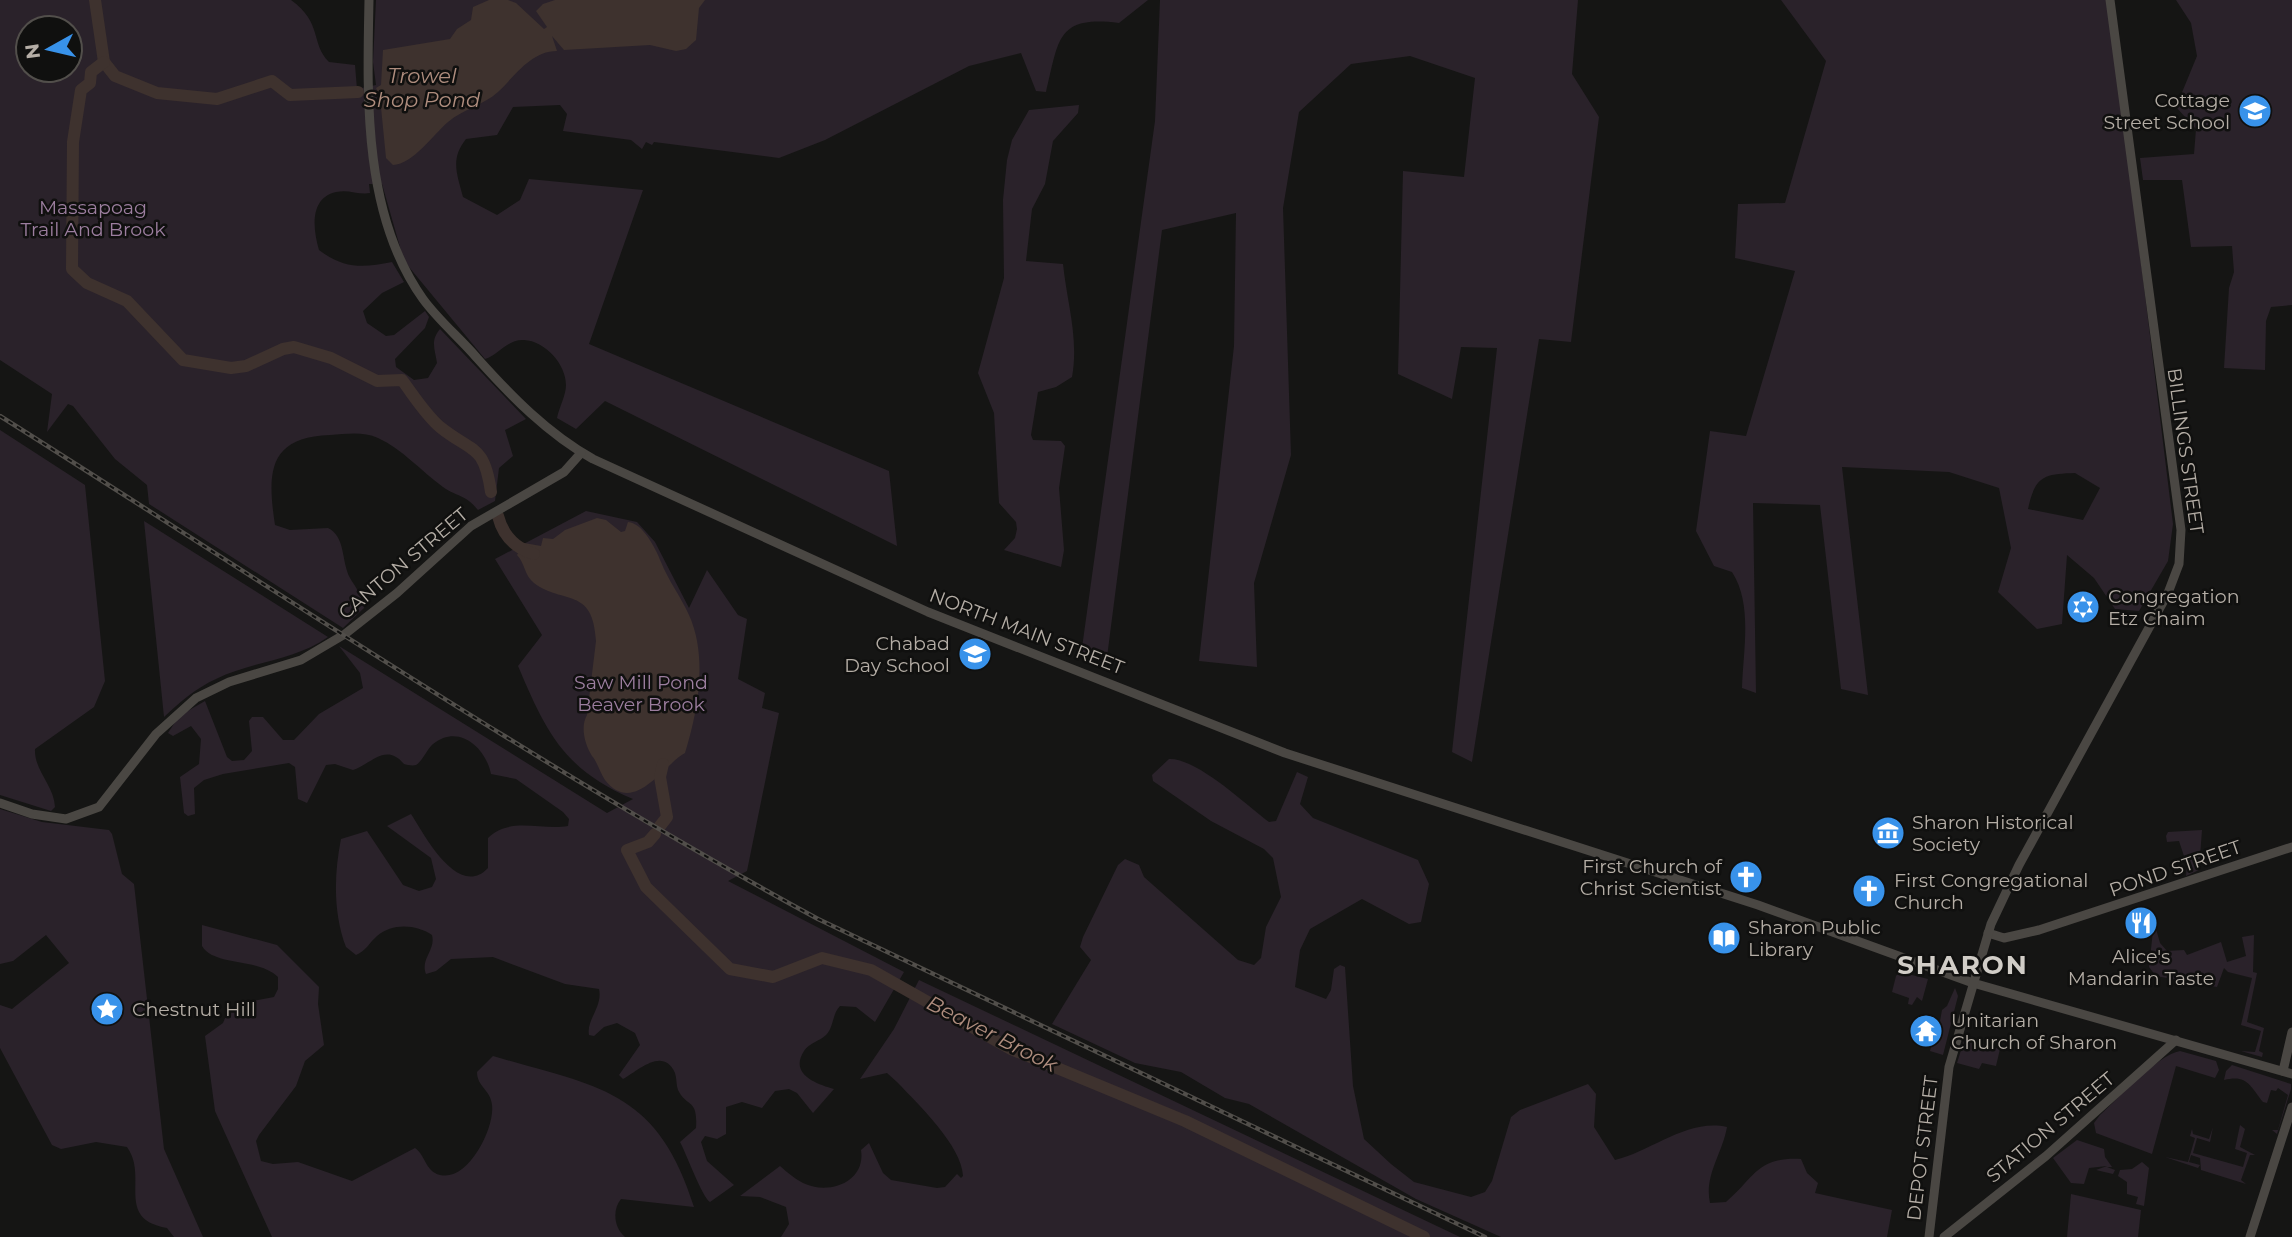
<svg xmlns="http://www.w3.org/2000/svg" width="2292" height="1237" viewBox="0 0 2292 1237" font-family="Montserrat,sans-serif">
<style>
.green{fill:#2a222a;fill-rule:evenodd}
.water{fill:#3e322e}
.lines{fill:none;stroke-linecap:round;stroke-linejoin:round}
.river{stroke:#3e322e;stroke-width:12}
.secondary{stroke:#4a4743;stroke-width:9}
.rail-casing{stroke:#514e4a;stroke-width:4.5}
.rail{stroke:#10100f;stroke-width:2;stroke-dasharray:5;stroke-linecap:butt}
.labels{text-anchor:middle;stroke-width:5;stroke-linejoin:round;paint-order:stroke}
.poi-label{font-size:19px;fill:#b5aea6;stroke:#10100f;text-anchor:start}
.park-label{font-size:19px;fill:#9c7e9f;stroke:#10100f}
.street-label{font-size:19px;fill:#b5aea6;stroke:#10100f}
.water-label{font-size:21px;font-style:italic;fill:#af8d7e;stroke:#10100f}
.district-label{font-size:26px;font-weight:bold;letter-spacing:2px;fill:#d1cdc7;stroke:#10100f}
</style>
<rect width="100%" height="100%" fill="#151514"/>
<g class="green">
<path d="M0 0H291C323 23 310 43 329 62L355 65 357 89 376 85 373 62 376 0H1148L1119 23C1056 15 1059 40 1046 92L1036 91 1021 53 969 66 825 140 779 158 654 142 652 145 646 142 642 149 631 140 563 131 567 114 560 105 513 107 497 135 466 139C450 159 457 174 463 197L497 215 520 200 529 179 643 190 589 344 889 471 897 546 605 401 576 429 557 418C559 408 566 395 566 385 566 364 545 341 524 340 507 339 499 355 485 359L404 261 382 184H369L370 193C359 195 348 189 336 192 309 198 313 230 319 250 344 269 363 268 392 262L404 282 382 293 363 311 367 323 386 336 394 335 425 311 429 317 425 328 395 359 396 367 414 380 428 378 437 363C435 349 430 341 440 329L526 419 505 430 513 456 499 468 495 501 478 510C465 494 457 497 443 487 421 471 402 449 378 438 363 431 346 434 330 435 268 437 267 473 275 525L290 530 328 528C346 537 341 561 350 578 356 588 362 595 364 608L343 628 149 504 147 485 115 459 73 406 68 404 47 432 52 394 0 360ZM28 28H70V70H28Z"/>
<path d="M1160 0H1578L1572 74 1599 117 1571 342 1539 339 1472 762 1452 752 1497 348 1461 347 1452 399 1398 374 1403 171 1464 177 1475 78 1410 56 1351 64 1299 112 1283 208 1291 455 1254 583 1257 667 1199 661 1234 346 1236 213 1162 230 1106 665 1081 655 1155 121Z"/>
<path d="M1781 0H2109L2173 524 2168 561 2139 611 2115 609 2094 578 2067 555 2062 624 2037 629 1998 592 2011 548 1999 488 1949 472 1842 467 1868 695 1841 689 1820 505 1753 503 1756 693 1742 688C1743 651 1753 604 1732 572L1714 566 1696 531 1710 431 1746 436 1795 271 1735 258 1738 204 1785 203 1826 61ZM2075 473 2100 488 2083 520 2028 509C2035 476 2044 474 2075 473Z"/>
<path d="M2176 0H2292V305L2271 307 2266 321 2265 370 2224 368 2229 288 2234 272 2232 246 2191 247 2182 180H2143L2140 158 2194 154 2196 129 2176 107 2197 56 2191 23Z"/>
<path d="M1079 105 1078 113 1053 141 1045 184 1032 209 1026 261 1063 264C1067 303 1079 338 1072 377L1056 387 1038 392 1031 435 1033 440 1061 441 1065 446 1059 488 1064 550 1061 567 1004 550 1015 538 1017 529 1016 522 999 503 994 413 978 373 1004 278 1003 200 1007 160 1012 140 1029 110Z"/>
<path d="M0 430 85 485 105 681 94 707 35 749C34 771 54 785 55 807L51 811 0 795Z"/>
<path d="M586 511 637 522 655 542 689 608 707 570 738 615 747 619 738 679 765 693 762 708 779 713 747 871 728 881 904 972 875 1022 856 1007 840 1006C832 1014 834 1027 826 1035 820 1041 809 1043 804 1051 789 1074 816 1084 834 1089L813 1113 797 1093 789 1089 775 1091 762 1108 742 1102 726 1107V1134L717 1139 705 1136 701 1142 707 1161 734 1185 710 1202C702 1197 687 1155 680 1142L696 1128C698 1098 687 1108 678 1090 676 1085 677 1079 675 1073 663 1046 638 1071 623 1079L619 1075 640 1045 635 1033 617 1023 604 1027 594 1036 589 1035C586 1020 603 1007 599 989L565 984 493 957 451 959 436 971 426 974C420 959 436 950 432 935 416 924 392 923 377 936 369 943 366 951 356 955L346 947C333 913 334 874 341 839L367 831 403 885 419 891 432 887 436 879 431 858 387 826 411 814C424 834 458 900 488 868V838C510 816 542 831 568 826L569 819 563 812 516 779 491 774C486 748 459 723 433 744 427 749 422 762 416 765 413 766 407 765 404 764 386 742 371 764 353 770L335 764 326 765 307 803 298 799 295 767 289 763 223 774 204 780 194 788 195 814 188 816 184 813 180 777 199 764 201 739 191 726 173 736 168 733 179 716 205 701 227 757 232 761 244 760 252 751 249 721 252 717H263L283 740H294L319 714 363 688 360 673 339 646 607 813 633 799C564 770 546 732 518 666L542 635 495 559Z"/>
<path d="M144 521 328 637C294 661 252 661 216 679 196 688 180 702 164 717Z"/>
<path d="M1169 759C1197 758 1245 804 1269 822L1276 821 1297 772 1308 777 1300 804 1313 818 1418 860 1429 884 1421 922 1409 924 1362 899 1310 929 1300 950 1295 987 1326 999 1331 990 1334 969 1340 965 1345 967 1353 1086 1364 1139 1391 1164 1414 1182 1471 1197 1485 1192 1492 1181 1511 1117 1520 1110 1588 1084 1596 1094 1594 1127 1615 1160C1652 1151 1688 1118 1727 1127 1722 1155 1704 1175 1710 1203L1726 1202C1756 1176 1757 1157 1801 1159L1807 1173 1818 1183 1815 1193 1892 1210 1887 1237H1501L1416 1199 1249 1104 1225 1098 1181 1072 1135 1063 1052 1024 1091 960 1080 947 1083 937 1118 865 1125 859 1139 865 1144 877 1238 960 1254 965 1261 958 1266 927 1281 897 1273 858 1264 849 1211 821 1153 781 1152 775Z"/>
<path d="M0 809 42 822 109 830 112 834 122 874 134 884 164 1149 203 1237H174L167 1228C114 1219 149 1177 127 1147L96 1142 61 1149 52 1145 0 1048V1005L12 1009 69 963 46 935 13 961 0 964Z"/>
<path d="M2202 830 2199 870 2186 876 2187 865 2179 841 2167 842 2166 836 2168 832Z"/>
<path d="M2154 922 2160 943 2167 951 2184 950 2187 955 2221 942 2227 962 2246 956 2242 937 2254 935 2253 972 2257 973 2247 1022 2264 1028 2259 1051 2263 1053 2262 1057 2241 1051 2255 1052 2261 1031 2241 1025 2252 978 2228 972 2224 968 2217 987 2156 976 2149 967Z"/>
<path d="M202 925 277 945 319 987 318 1004 324 1045 305 1061 296 1086 259 1135 256 1141 261 1161 273 1164 298 1162 352 1181 415 1148C426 1156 425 1171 440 1175 468 1182 495 1128 492 1105 491 1090 477 1087 477 1072L493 1056C598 1087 657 1089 694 1207L621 1199C612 1210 614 1228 625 1237H272L215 1111 205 1036 223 1023 229 1009 247 1002 274 997 278 989V977C257 957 215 967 202 946Z"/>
<path d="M1900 972 1928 979 1922 1001 1917 997 1912 1005 1908 1004 1909 998 1892 992 1896 976Z"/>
<path d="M919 980 1460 1237H781L789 1224 786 1207 760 1197 740 1196 780 1166C787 1172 795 1179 803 1183 830 1196 866 1181 861 1150L869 1143 883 1173 891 1180 937 1188 945 1187 957 1174 961 1178 963 1176C962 1146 918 1104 897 1082L887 1073 860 1079 894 1029Z"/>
<path d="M1955 988 1958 996 1943 1055 1930 1051 1934 1037 1937 1038 1942 1010 1947 1006Z"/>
<path d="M1966 1034 1965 1040 2000 1049 1996 1066 1982 1063 1979 1069 1957 1063Z"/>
<path d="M2180 1051 2216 1061 2219 1070 2215 1078 2176 1066 2152 1154 2096 1133 2094 1123 2100 1115C2118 1099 2157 1055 2180 1051Z"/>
<path d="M2232 1065 2291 1084V1089L2277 1134 2272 1130H2278L2288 1095 2278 1088 2276 1091 2271 1090 2267 1103 2263 1102C2250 1086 2247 1074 2224 1080L2226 1071Z"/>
<path d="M2240 1125 2245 1129 2240 1147 2255 1155H2250L2241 1180 2246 1184 2201 1170 2200 1158 2191 1155 2189 1162 2200 1165 2198 1168 2165 1157 2188 1162 2195 1138 2190 1136 2192 1129 2193 1134 2209 1139 2213 1127 2210 1142 2197 1138 2193 1153 2243 1167 2247 1153 2235 1149Z"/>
<path d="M2077 1140 2104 1149 2105 1157 2112 1167H2107L2115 1170 2113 1174 2096 1170 2107 1166 2089 1168 2084 1184 2071 1183 2053 1158Z"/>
<path d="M2142 1162 2149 1168 2144 1206 2136 1204 2138 1197 2127 1194V1182L2118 1176 2120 1170 2132 1169Z"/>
<path d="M2071 1194 2141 1210 2138 1237H2067Z"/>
</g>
<g class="water">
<path d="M508 0 516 3 544 29 547 27 536 11 543 4 555 0H705L699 8 696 40 686 49 676 51 650 45 564 50 552 36 557 51C531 51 515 76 498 92 484 105 463 109 448 122 433 135 413 164 393 165L386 158 380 97 376 88 381 85 383 50 450 39 457 29 471 20 473 7 489 0Z"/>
<path d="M597 518 606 520 621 532 625 531 628 522C643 523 656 549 661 562 668 580 681 597 689 615 708 657 698 711 685 753 664 764 634 817 605 780 600 773 598 763 592 756 585 745 580 727 587 715L596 641C593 586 563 605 534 583 524 575 525 563 517 555L524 543 541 546 543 538 553 539 565 530Z"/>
</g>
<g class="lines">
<g class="river">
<path d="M95 0 104 62 115 76 157 93 217 99 272 81 290 95 358 92"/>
<path d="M104 62 91 72 90 83 81 90 73 142 72 269 87 283 127 301 183 360 231 368 246 366 283 349 294 347 331 358 377 381 402 380C414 396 425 414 440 427 472 453 484 443 491 492"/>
<path d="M498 516C503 536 515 548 534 554"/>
<path d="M660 826 667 817 660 777 663 764"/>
<path d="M655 834 648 842 627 850 646 887 730 969 773 977 822 958 871 970 1011 1049 1185 1121 1424 1237"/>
</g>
<g class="secondary">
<path d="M369 0C367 98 363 215 423 299 439 321 460 338 477 358 511 396 548 434 593 459L928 612 1285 753 1758 905 1973 983 2292 1074"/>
<path d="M0 803 32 814 66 819 99 807 156 734 196 698 229 682 301 660 345 634 397 593 471 526 564 472 581 453"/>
<path d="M1988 933 2004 938 2039 930 2292 847"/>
<path d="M2283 1071 2292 1032"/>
<path d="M1929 1237 1949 1067 1991 924 2019 865 2168 593 2179 564 2181 530 2110 0"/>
<path d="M1944 1237 2046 1156 2176 1040"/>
<path d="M2250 1237 2292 1107"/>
</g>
<defs>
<path id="rail" d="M0 416C271 587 537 766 818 919L1485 1237"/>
</defs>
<use href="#rail" class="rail-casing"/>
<use href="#rail" class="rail"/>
</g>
<defs>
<symbol id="school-disc" viewBox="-11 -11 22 22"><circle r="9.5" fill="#3892ea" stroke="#10100f"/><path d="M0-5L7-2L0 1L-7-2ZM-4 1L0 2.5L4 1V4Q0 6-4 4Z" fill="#fff"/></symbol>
<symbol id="synagogue-disc" viewBox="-11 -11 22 22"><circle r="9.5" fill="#3892ea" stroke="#10100f"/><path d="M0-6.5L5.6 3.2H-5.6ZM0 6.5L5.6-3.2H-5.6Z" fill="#fff"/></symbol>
<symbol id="museum-disc" viewBox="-11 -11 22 22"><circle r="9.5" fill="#3892ea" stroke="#10100f"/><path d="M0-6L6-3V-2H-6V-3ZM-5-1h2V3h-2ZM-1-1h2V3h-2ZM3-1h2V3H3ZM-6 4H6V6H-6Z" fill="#fff"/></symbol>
<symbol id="church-disc" viewBox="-11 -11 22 22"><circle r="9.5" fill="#3892ea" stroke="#10100f"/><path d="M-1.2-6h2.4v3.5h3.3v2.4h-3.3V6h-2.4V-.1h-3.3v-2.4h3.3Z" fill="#fff"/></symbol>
<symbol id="restaurant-disc" viewBox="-11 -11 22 22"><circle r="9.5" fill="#3892ea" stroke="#10100f"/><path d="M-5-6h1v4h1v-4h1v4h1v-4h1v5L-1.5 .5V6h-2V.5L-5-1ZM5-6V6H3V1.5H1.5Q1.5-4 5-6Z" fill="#fff"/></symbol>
<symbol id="library-disc" viewBox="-11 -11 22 22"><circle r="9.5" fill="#3892ea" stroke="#10100f"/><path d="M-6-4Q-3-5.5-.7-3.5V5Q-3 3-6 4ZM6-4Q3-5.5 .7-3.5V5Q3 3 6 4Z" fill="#fff"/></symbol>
<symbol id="sight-disc" viewBox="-11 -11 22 22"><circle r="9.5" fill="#3892ea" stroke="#10100f"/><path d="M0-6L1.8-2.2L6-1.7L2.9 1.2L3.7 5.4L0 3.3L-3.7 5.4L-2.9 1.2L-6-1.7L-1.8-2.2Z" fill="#fff"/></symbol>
<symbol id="temple-disc" viewBox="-11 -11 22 22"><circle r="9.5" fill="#3892ea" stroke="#10100f"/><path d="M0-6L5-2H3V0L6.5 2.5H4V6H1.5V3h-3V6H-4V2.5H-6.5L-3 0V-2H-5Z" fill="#fff"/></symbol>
</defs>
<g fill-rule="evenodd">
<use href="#school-disc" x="2236" y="92" width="38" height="38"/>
<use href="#synagogue-disc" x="2064" y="588" width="38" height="38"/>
<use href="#school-disc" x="956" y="635" width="38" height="38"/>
<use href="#museum-disc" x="1869" y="814" width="38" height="38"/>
<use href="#church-disc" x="1727" y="858" width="38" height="38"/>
<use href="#church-disc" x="1850" y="872" width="38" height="38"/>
<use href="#restaurant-disc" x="2122" y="904" width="38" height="38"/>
<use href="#library-disc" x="1705" y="919" width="38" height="38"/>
<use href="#sight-disc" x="88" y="990" width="38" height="38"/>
<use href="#temple-disc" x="1907" y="1012" width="38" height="38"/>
</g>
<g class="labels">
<g class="poi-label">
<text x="2230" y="107" text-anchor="end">Cottage<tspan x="2230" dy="22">Street School</tspan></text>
<text x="2108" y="603">Congregation<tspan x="2108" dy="22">Etz Chaim</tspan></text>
<text x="950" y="650" text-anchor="end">Chabad<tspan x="950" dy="22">Day School</tspan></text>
<text x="1912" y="829">Sharon Historical<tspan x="1912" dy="22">Society</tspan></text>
<text x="1722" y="873" text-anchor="end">First Church of<tspan x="1722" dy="22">Christ Scientist</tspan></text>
<text x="1894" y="887">First Congregational<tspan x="1894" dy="22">Church</tspan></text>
<text x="1748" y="934">Sharon Public<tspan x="1748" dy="22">Library</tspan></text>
<text x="2141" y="963" text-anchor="middle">Alice's<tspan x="2141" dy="22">Mandarin Taste</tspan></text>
<text x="132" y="1016">Chestnut Hill</text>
<text x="1951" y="1027">Unitarian<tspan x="1951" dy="22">Church of Sharon</tspan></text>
</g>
<g class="park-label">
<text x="93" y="214">Massapoag<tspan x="93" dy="22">Trail And Brook</tspan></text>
<text x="641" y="689">Saw Mill Pond<tspan x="641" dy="22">Beaver Brook</tspan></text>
</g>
<g class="street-label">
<text transform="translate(2186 451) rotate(82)" y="7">BILLINGS STREET</text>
<text transform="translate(403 563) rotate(-40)" y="7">CANTON STREET</text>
<text transform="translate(1027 631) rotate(21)" y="7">NORTH MAIN STREET</text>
<text transform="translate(2175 868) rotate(-19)" y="7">POND STREET</text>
<text transform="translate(2050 1127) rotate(-40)" y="7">STATION STREET</text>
<text transform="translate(1922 1148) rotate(-83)" y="7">DEPOT STREET</text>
</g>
<g class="water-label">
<text x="422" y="83">Trowel<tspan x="422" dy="24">Shop Pond</tspan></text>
<text transform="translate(992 1034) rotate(27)" y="7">Beaver Brook</text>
</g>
<g class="district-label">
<text x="1963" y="974">SHARON</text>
</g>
</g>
<g transform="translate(49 49) rotate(262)"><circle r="33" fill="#10100f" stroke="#524f4b" stroke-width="2"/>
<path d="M0-5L12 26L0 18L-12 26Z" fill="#3892ea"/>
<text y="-10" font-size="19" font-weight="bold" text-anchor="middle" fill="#b5aea6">N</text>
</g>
</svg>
